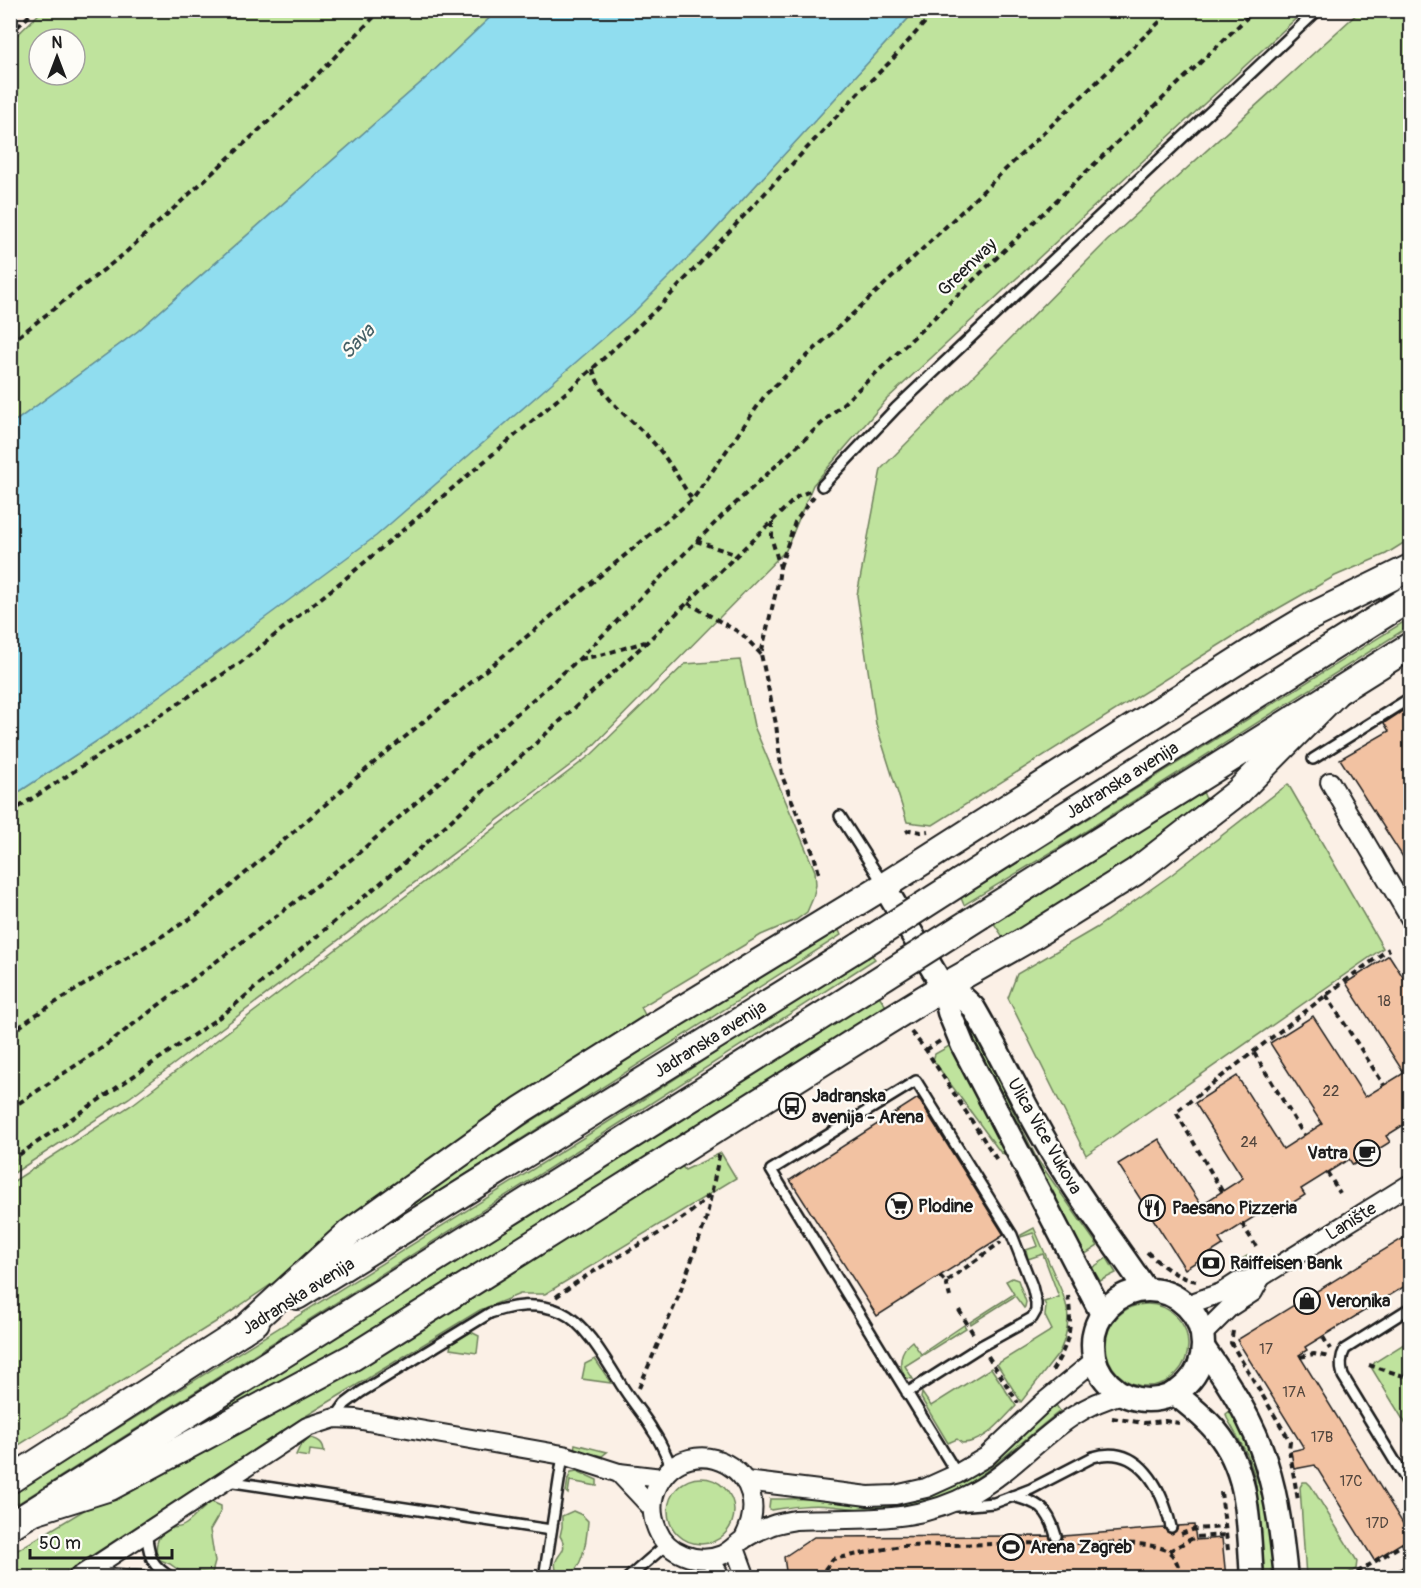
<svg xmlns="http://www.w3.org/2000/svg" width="1421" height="1588" viewBox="0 0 1421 1588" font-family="Pangolin,sans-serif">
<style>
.green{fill:#bfe39d;stroke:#6e805c;stroke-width:1.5;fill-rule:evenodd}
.water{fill:#90ddef;stroke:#62909b;stroke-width:1.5}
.building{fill:#f2c2a2;stroke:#1c1c1c;stroke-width:1.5}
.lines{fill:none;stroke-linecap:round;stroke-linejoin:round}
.service-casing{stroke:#1c1c1c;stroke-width:14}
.minor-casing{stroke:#1c1c1c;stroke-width:22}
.tertiary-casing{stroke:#1c1c1c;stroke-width:27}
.secondary-casing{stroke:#1c1c1c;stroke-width:30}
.path{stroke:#1c1c1c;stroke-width:4;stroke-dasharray:6 4.5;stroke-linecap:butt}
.service{stroke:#fdfcf7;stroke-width:9}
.minor{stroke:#fdfcf7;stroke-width:18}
.tertiary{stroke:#fdfcf7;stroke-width:22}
.secondary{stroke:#fdfcf7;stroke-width:26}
.secondary-bridge-casing{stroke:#1c1c1c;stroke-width:30;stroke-linecap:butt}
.secondary-bridge{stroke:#fdfcf7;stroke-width:26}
.labels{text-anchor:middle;stroke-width:4.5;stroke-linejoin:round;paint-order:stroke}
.number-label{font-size:15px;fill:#52463e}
.street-label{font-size:18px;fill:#1c1c1c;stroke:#fdfcf7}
.poi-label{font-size:18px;font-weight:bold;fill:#1c1c1c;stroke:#fdfcf7;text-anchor:start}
.water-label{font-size:20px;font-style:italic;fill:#456066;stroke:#fdfcf7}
</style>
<rect width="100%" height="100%" fill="#fbf0e6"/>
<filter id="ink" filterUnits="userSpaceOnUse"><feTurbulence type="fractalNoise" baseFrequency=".0167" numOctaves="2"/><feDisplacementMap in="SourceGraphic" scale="12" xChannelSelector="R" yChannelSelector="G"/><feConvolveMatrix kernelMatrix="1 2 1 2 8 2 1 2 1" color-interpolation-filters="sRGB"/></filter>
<g filter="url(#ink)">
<g class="green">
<path d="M42 11H497L424 80 138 331 17 420 11 421V41ZM39 39H75V75H39Z"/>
<path d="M915 11H1304L887 399 813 485 786 550 585 754 129 1098 11 1175V797L106 735 705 241Z"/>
<path d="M1360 11H1410V539L1386 554 1335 576 1272 612 933 825 907 822 876 724 857 595 881 469 1107 241Z"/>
<path d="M1410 618V626L1075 838 964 905 961 898Z"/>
<path d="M740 660 754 726 815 871 816 885 813 898 807 912 796 920 761 935 641 1007 645 1015 545 1079 431 1159 279 1279 222 1318 11 1450V1183L133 1104 592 754 685 664Z"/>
<path d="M1288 784 1383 948 1086 1155 1008 998 1017 974 1096 928 1171 875Z"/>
<path d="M1203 792 1206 799 1154 844 1105 877 1005 940 993 922Z"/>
<path d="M837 926 841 935 416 1206 411 1198Z"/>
<path d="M870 953 875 959 600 1136 11 1508V1496L22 1488 594 1131Z"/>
<path d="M878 994 889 1011 323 1361 229 1412 227 1406 545 1206Z"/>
<path d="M974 1032 1037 1159 1098 1246 1084 1255 1058 1209 969 1034Z"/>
<path d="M951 1045 1005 1154 1001 1153 933 1060 935 1054Z"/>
<path d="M721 1153 736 1178 545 1294H520L480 1310 301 1419 59 1577 11 1578V1554L111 1494 271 1415 363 1364 680 1164 685 1170Z"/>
<path d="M1034 1228C1040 1241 1045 1254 1051 1267 1066 1301 1076 1316 1059 1353L1021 1402 997 1364 1052 1330 1045 1316 1046 1306 1044 1302 1059 1297 1043 1254 1028 1259 1026 1250 1038 1246 1033 1233 1021 1237V1235Z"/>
<path d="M1247 1256 1254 1267 1239 1276 1232 1265Z"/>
<path d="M1107 1258 1116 1273 1100 1281 1092 1268Z"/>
<path d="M1012 1278 1018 1280 1026 1302 1025 1307 1024 1308 1015 1296 971 1324 970 1322 1014 1294 1006 1281Z"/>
<circle cx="1147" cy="1345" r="41"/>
<path d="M964 1325 966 1328 905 1366 913 1379 906 1378C897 1365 900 1350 912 1341L921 1354Z"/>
<path d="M471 1332 479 1336 477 1353 450 1349 451 1344Z"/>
<path d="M1410 1340V1431L1371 1367 1375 1362Z"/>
<path d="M595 1359 611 1383 582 1379 585 1364Z"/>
<path d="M991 1368 1016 1406C1001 1421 985 1443 962 1443L957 1439 948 1443 921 1398 922 1393 931 1406Z"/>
<path d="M1056 1405 1060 1411C998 1459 961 1508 875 1510 860 1510 845 1507 830 1506 810 1504 790 1507 771 1510L769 1508 770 1499C790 1499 810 1498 830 1500 844 1502 857 1505 871 1505 954 1505 998 1457 1056 1405Z"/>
<path d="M1230 1411 1233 1413 1252 1450 1266 1505 1275 1577H1264L1255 1477 1247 1454 1227 1418 1226 1414Z"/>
<path d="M311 1438C319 1440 324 1443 324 1452L310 1450 309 1457 296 1455 301 1444Z"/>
<path d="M575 1444 607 1452 602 1456 574 1450Z"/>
<path d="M577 1471 597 1480V1486L570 1481 568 1494 566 1492 568 1479 571 1472Z"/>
<circle cx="701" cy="1511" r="33"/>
<path d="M1303 1482H1307L1311 1486 1357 1561 1356 1569 1342 1577H1306L1300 1487Z"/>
<path d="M212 1502 221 1506V1511L210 1530 215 1562 212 1573 180 1571 170 1564 158 1559C154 1547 157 1531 172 1528 177 1527 181 1528 186 1524 196 1517 201 1508 212 1502Z"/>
<path d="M573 1511 582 1515 588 1521C587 1537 583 1580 559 1577 546 1552 573 1557 560 1536L562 1527V1516Z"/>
</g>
<path class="water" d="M497 11H915L705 241 636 310 376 536 106 735 11 797V421L17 420 138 331 424 80Z"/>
<g class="building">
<path d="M1410 706V868L1340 759 1389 731 1384 723Z"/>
<path d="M1389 955 1410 988V1121L1386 1136 1390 1142 1353 1165 1349 1159 1301 1189 1305 1195 1273 1215 1268 1208 1219 1239 1223 1245 1185 1269 1118 1164 1159 1139 1201 1205 1243 1178 1195 1103 1237 1076 1283 1149 1322 1124 1270 1043 1313 1016 1365 1097 1404 1073 1346 983Z"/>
<path d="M918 1098 1004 1235 877 1316 790 1180Z"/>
<path d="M1410 1234V1283L1305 1347 1307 1350 1299 1355 1410 1535V1538L1374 1560 1315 1465 1294 1469 1291 1451 1304 1448 1237 1340Z"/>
<path d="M1194 1525 1196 1540 1222 1538 1226 1578H787L784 1557 814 1537 1049 1536 1051 1541 1055 1543 1061 1541 1063 1536 1164 1528 1167 1532 1172 1534 1176 1531 1178 1526Z"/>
</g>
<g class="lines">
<defs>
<g id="service">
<path d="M822 486 896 408 1318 10"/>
<path d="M1313 759 1410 698"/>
<path d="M840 816 884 885"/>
<path d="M1410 1308 1345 1349C1340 1358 1340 1366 1343 1376L1410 1486"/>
<path d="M907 1393 981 1346 1032 1318 1036 1311V1303L1032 1286 1012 1235 916 1081 771 1170 957 1474"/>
<path d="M335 1418 345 1404 361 1392 490 1313C512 1305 539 1302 561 1312 586 1323 608 1364 622 1386 631 1401 644 1415 653 1431 661 1442 666 1455 672 1468"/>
<path d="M227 1481 551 1530"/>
<path d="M1012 1496C1039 1503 1048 1507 1056 1536"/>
<path d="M957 1506 994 1503 1005 1499 1031 1489 1093 1457C1139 1443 1162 1488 1171 1527"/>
<path d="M146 1532C150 1557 149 1564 172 1578"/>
<path d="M91 1572 158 1578"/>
<path d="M544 1578 563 1455"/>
<path d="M628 1578 667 1544"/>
</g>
<g id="minor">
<path d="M1330 782 1410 918"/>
<path d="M1186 1305 1221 1293 1238 1282 1261 1277 1410 1184"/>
<path d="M1202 1335 1230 1307 1253 1292 1261 1277"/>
<path d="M746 1481 868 1496 895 1495 926 1488 957 1474 986 1457 1044 1402 1095 1360"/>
<path d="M652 1508 619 1473 662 1478"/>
<path d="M743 1540C782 1470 689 1426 658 1485 651 1499 651 1515 657 1529 667 1554 698 1565 722 1555 731 1551 736 1544 744 1539 751 1534 760 1530 768 1527 776 1523 786 1522 795 1520 862 1517 912 1526 974 1492 1028 1462 1058 1410 1123 1394"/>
<path d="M735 1548 746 1578"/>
<path d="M710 1559 721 1578"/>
<path d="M77 1578 307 1427 335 1418 356 1419 563 1455 619 1473"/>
<path d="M1405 1578 1410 1574"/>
</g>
<g id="tertiary">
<path d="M884 886 943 987 949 1012 963 1046 1102 1314"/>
<path d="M943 987 957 992 973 1007C1002 1056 1025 1109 1055 1157 1083 1203 1116 1245 1146 1290"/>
<circle cx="1148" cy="1345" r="55"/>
<path d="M1205 1350C1229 1384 1254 1422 1266 1463 1278 1500 1282 1539 1286 1578"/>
<path d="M1174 1393C1189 1405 1204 1416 1216 1431 1251 1473 1248 1526 1252 1578"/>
</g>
<g id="secondary">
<path d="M960 882 1410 598"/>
<path d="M981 915 1410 646"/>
<path d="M297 1296 860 946"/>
<path d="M242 1331 349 1233 521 1110 656 1025 884 886 1256 649 1308 618 1410 568"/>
<path d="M10 1480 256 1322"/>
<path d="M37 1510 110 1487 353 1357 886 1022 943 987 1028 939 1135 872 1238 792 1335 694"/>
<path d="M10 1526 874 983"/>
</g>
</defs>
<use href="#service" class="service-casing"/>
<use href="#minor" class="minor-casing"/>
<use href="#tertiary" class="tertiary-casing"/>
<use href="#secondary" class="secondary-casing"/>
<g class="path">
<path d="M10 34 35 10"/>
<path d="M10 343 124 254 295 97 381 10"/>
<path d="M593 369C600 400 639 424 658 448 671 464 681 483 692 499"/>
<path d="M772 522V540L780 567 778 583 761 654 776 724 782 776 814 855 820 877"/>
<path d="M696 541 737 555"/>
<path d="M780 567 795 522 814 496"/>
<path d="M688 603 742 634 761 654"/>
<path d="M580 659 601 655 645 642"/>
<path d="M10 813 240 663 346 578 576 384 661 305 860 91 889 63 936 10"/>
<path d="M906 832 910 830 921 832 928 831"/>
<path d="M1326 995 1384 1085"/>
<path d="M911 1032 926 1050 997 1160"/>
<path d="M10 1034 34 1016 199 913 376 761 693 499 766 394 913 258 1172 10"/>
<path d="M926 1050 940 1041"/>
<path d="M1254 1053 1304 1135"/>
<path d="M10 1109 102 1048 353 858 579 659 723 515 890 360 1255 10"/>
<path d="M1408 1123 1410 1127"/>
<path d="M10 1161 224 1014 401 866 648 641 798 496 810 491"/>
<path d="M1327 1172 1340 1193"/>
<path d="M1222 1191 1176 1112 1347 979 1389 949"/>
<path d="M1242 1224 1256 1246"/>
<path d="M1147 1252C1161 1265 1177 1278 1196 1281"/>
<path d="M940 1276 946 1282 1001 1242"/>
<path d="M946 1282 950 1297"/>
<path d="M556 1297C581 1278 608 1263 635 1247 663 1231 692 1216 713 1190"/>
<path d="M959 1310 974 1335"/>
<path d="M1233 1331 1231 1343 1290 1441 1289 1449 1298 1500"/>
<path d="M1323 1337 1330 1349"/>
<path d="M988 1356 1018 1403"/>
<path d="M1300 1357 1314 1354 1329 1357"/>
<path d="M1369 1365 1410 1378"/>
<path d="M1052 1371C1069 1343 1073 1329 1068 1296"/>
<path d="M639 1388 679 1295 706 1220 720 1151"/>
<path d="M1112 1418 1144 1423 1165 1421 1179 1423"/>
<path d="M1221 1492 1228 1550"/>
<path d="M1181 1534 1195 1529 1225 1527"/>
<path d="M1066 1543C1086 1543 1156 1540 1169 1552 1177 1558 1179 1569 1181 1578"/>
<path d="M1169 1551 1195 1537 1226 1535"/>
<path d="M818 1578 833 1559 901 1546 1046 1543"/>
<path d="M1348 1578 1410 1540"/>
</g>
<use href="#service" class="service"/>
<use href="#minor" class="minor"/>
<use href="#tertiary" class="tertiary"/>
<use href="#secondary" class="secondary"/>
<defs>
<g id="secondary-bridge">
<path d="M860 946 960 882"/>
<path d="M874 983 981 915"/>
</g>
</defs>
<use href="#secondary-bridge" class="secondary-bridge-casing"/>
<use href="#secondary-bridge" class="secondary-bridge"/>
</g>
</g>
<defs>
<symbol id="bus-ring" viewBox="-11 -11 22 22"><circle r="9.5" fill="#fdfcf7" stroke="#1c1c1c" stroke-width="1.5"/><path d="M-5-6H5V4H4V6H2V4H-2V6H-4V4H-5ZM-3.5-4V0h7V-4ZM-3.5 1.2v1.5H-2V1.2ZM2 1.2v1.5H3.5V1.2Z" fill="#1c1c1c"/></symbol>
<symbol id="cafe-ring" viewBox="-11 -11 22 22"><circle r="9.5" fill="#fdfcf7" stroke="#1c1c1c" stroke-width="1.5"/><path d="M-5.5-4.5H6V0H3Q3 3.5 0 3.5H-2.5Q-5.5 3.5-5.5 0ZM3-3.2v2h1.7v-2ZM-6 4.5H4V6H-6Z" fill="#1c1c1c"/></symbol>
<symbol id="supermarket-ring" viewBox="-11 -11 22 22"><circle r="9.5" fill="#fdfcf7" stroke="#1c1c1c" stroke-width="1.5"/><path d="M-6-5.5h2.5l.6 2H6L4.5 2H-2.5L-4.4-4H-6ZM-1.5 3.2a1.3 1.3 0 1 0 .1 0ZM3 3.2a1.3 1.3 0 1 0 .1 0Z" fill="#1c1c1c"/></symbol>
<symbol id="restaurant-ring" viewBox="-11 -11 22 22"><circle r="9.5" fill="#fdfcf7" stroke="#1c1c1c" stroke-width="1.5"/><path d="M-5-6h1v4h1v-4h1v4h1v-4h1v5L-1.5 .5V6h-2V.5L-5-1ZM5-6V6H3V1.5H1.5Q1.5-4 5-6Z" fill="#1c1c1c"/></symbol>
<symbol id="bank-ring" viewBox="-11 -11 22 22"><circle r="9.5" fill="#fdfcf7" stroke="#1c1c1c" stroke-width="1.5"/><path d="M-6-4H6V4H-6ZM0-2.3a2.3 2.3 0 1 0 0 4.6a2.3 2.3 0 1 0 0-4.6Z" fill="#1c1c1c"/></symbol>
<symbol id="shop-ring" viewBox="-11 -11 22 22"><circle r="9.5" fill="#fdfcf7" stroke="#1c1c1c" stroke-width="1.5"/><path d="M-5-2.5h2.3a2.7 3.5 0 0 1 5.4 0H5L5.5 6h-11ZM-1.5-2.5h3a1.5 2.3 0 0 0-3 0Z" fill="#1c1c1c"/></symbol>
<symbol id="stadium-ring" viewBox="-11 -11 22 22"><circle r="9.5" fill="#fdfcf7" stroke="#1c1c1c" stroke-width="1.5"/><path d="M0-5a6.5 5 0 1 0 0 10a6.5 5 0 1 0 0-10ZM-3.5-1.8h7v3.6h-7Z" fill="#1c1c1c"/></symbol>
</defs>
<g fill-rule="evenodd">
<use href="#bus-ring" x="777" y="1091" width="30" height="30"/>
<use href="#cafe-ring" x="1352" y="1138" width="30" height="30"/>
<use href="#supermarket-ring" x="884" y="1191" width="30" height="30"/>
<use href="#restaurant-ring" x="1137" y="1193" width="30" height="30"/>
<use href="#bank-ring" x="1196" y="1248" width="30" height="30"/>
<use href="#shop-ring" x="1292" y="1286" width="30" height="30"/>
<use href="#stadium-ring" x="996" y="1532" width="30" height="30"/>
</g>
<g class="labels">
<g class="number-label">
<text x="1384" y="1006">18</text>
<text x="1331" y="1096">22</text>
<text x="1249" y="1147">24</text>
<text x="1266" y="1354">17</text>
<text x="1294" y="1397">17A</text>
<text x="1322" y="1442">17B</text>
<text x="1351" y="1486">17C</text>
<text x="1377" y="1528">17D</text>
</g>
<g class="street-label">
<text transform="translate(967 267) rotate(-44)" y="6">Greenway</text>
<text transform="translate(1122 780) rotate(-32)" y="6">Jadranska avenija</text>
<text transform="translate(710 1039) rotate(-32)" y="6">Jadranska avenija</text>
<text transform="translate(1045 1136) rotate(60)" y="6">Ulica Vice Vukova</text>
<text transform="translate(1351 1221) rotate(-32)" y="6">Lanište</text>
<text transform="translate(298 1296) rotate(-32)" y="6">Jadranska avenija</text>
</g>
<g class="poi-label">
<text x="812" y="1102">Jadranska<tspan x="812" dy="21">avenija - Arena</tspan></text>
<text x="1348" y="1159" text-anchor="end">Vatra</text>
<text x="918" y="1212">Plodine</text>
<text x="1172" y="1214">Paesano Pizzeria</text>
<text x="1230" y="1269">Raiffeisen Bank</text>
<text x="1326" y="1307">Veronika</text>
<text x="1030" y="1553">Arena Zagreb</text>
</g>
<g class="water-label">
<text transform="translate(357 341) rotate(-46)" y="7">Sava</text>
</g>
</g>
<rect width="1421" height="1588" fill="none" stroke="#fdfcf7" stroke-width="36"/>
<rect x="18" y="18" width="1385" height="1552" fill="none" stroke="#1c1c1c" stroke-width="2" filter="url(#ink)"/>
<g transform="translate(57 57)"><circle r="28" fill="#fdfcf7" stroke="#a3a29f" stroke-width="1.5"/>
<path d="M0-4.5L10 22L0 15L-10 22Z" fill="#1c1c1c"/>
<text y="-9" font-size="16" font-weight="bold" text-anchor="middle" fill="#1c1c1c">N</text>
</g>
<path d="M30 1549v9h142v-9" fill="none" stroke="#1c1c1c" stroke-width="3"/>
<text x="39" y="1549" font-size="18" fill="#1c1c1c" stroke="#fdfcf7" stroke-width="4.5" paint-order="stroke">50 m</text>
</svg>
